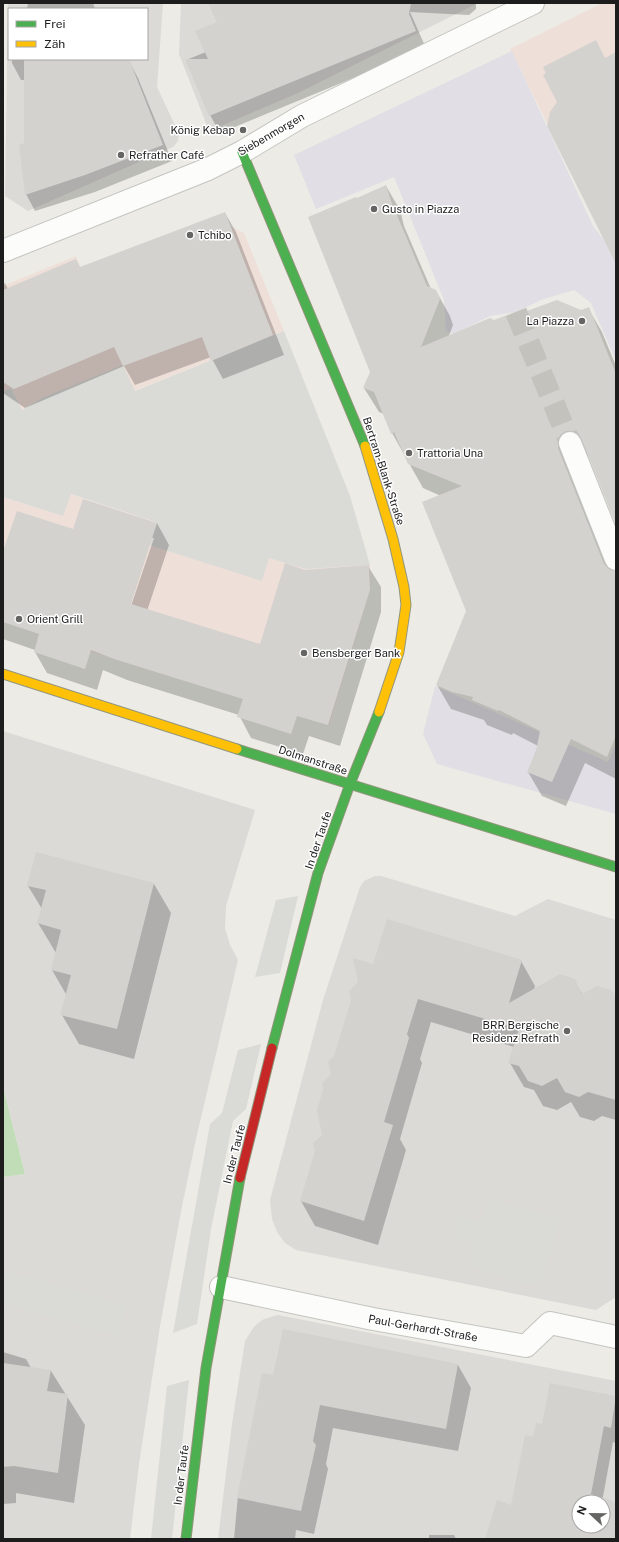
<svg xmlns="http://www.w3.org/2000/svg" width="619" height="1542" viewBox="0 0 619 1542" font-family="'Public Sans',sans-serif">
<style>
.residential{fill:#dbdad7;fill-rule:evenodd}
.commercial{fill:#efdfd9}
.forest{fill:#c1ddb8}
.parking{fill:#dadad7}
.plaza{fill:#e1dfe5}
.shadow{fill:#0003;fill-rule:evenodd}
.building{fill:#d4d2ce;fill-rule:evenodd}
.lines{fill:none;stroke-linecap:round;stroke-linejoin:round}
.street-tunnel{stroke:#c3c2bd;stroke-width:22;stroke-dasharray:22 11;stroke-linecap:butt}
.street-casing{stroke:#c4c4c1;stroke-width:24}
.fast-casing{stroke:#92967c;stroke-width:11}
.slow-casing{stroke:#92967c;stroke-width:11}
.jam-casing{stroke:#92967c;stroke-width:11}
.street{stroke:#fcfcfb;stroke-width:22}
.fast{stroke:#4caf50;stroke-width:9}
.slow{stroke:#ffc107;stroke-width:9}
.jam{stroke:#c62828;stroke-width:9}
.poi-dot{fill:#656563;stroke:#fff;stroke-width:1.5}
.labels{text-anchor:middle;stroke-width:3;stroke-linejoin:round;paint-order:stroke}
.poi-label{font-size:11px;fill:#1d1d1d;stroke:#fff;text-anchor:start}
.street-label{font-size:11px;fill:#1d1d1d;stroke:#fff}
</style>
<rect width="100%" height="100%" fill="#ecebe5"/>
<g class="residential">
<path d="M8 3H163L157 87 179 134 178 141 173 147 28 211 5 196ZM9 9H147V59H9Z"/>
<path d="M181 3H478L296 94 209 131 179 54Z"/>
<path d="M3 731 255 810 226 906 225 928 230 945 238 960 196 1139 182 1206 160 1326 139 1464 130 1539H3V1177L25 1174 3 1087Z"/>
<path d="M375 876H381L515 916 548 899 616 920V1297L596 1310 296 1250 285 1243 277 1232 272 1219 270 1200 323 1000 360 887 364 881Z"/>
<path d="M278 1315 616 1381V1539H218L232 1424 245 1341 253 1328 258 1323 264 1319ZM579 1502H603V1526H579Z"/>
</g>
<g class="commercial">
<path d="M602 3H616V261L510 49Z"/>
<path d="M216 220 244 233 284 331 134 391 42 398 21 410 12 388 3 392V286L76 256 82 271Z"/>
<path d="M70 494 156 522 149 545 262 580 269 558 306 569 370 565V590L329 725 99 654 3 622V497L63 516Z"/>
</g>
<path class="forest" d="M3 1087 25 1174 3 1177Z"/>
<g class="parking">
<path d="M284 331 350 496 370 565 306 569 269 558 262 581 149 545 156 522 71 494 63 516 3 497V392L11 388 22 410 42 398 123 365 135 391Z"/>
<path d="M298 896 280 973 255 977 276 900Z"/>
<path d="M261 1044 246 1109 233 1121 211 1229 197 1324 173 1333 210 1124 222 1113 238 1050Z"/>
<path d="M488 1198 560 1219 540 1287 469 1266 475 1243 453 1236 459 1216 481 1222Z"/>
<path d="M3 1271 126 1304 119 1336 3 1304Z"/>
<path d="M189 1380 172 1539H151L167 1386Z"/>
</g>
<g class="plaza">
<path d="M512 51 593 226 611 249 616 248V361L591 303 574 290 541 300 516 312 490 316 454 334 446 331 444 300 394 177 316 209 294 155Z"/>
<path d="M435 686 608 762 616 744V814L437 764 423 734Z"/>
</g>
<g class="shadow">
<path d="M28 3H93L95 9H27Z"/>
<path d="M210 3H476V9L469 15 410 12 426 48 220 133 210 115 186 60 206 52 218 22Z"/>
<path d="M12 59H101L129 61 138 78 172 161 95 192 35 211 26 194 25 80H21L12 63Z"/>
<path d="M386 186 400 210 404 226 431 289 436 291 450 316 453 325 449 336 528 312 581 311 588 308 602 332 616 366V522L590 456 580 455 572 473 611 571 616 578V779L585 763 566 806 542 796 528 772 538 746 513 733 512 735 487 725 484 720 451 709 437 685 467 611 441 496 423 488 392 433 384 414 379 412 364 388 371 372 357 200Z"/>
<path d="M225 213 236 232 284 355 223 379 211 357 135 385 124 366 25 408 3 393V284L5 283 8 289 81 268Z"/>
<path d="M157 523 169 545 147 611 260 645 305 571 368 566 381 587V612L340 746 309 736 303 754 251 738 239 715 127 680 103 670 97 690 47 673 35 652V650L3 639V554L74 531ZM151 538H154L130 609H128Z"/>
<path d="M154 884 171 913 134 1059 79 1044 62 1015 67 996 52 970 56 953 38 923 42 909 28 886Z"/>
<path d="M521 961 535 986 534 990 574 980 583 995 616 998V1120L602 1116 594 1121 580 1117 571 1102 557 1110 543 1106 534 1090 524 1087 510 1063 514 1047 431 1022 420 1059 422 1063 400 1139 406 1150 378 1245 315 1226 301 1201 316 1151 323 1136 335 1056 374 966Z"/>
<path d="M3 1352 26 1359 31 1368 51 1371 85 1425 74 1503 16 1493V1503L3 1504Z"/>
<path d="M458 1365 471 1388 458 1451 333 1428 326 1464 328 1469 314 1534 296 1530 295 1539H234L238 1495 274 1376Z"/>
<path d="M551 1384 616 1397V1443L613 1442 602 1502H579V1526H603V1506L607 1514 603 1539H486L512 1506 534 1438 543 1425Z"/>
<path d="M429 1535H454L456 1539H429Z"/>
</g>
<g class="building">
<path d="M208 3H411L409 14 416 31 209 116 185 59H208L195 31 217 22Z"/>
<path d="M596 40 605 58 616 52V264L547 126 550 112 557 102 543 75 546 73 543 67Z"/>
<path d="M24 59H129L163 145 85 175 25 195 19 145 24 143Z"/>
<path d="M386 185 391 201 427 286 436 290 440 299 421 347 490 318 494 320 526 308 527 311 557 300 581 310 589 307 616 374V525L581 438 578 433 572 431H566L560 435 558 442V448L604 564 609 569 616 571V735L607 757 571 739 552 782 527 772 536 751 540 731 499 710 498 711 472 700 473 697 452 692 436 685 466 611 422 502 462 486 408 464 394 432 391 434 374 392 363 388 370 372 308 217 356 197 357 198Z"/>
<path d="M225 212 273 335 211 361 202 337 123 366 114 347 14 389 3 382V290L76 259 80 267Z"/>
<path d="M83 499 157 523 131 604 260 644 285 563 305 570 369 565 370 590 328 725 297 716 291 734 237 717 243 699 114 659 91 650 85 669 34 652 39 634 3 622V551L17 511 73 529Z"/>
<path d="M36 852 154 883 117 1029 60 1015 71 975 51 970 61 930 37 923 46 890 27 886Z"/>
<path d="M387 919 522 960 509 1003 560 974 575 979 582 994 597 986 612 990 616 998V1100L588 1092 579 1097 565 1092 557 1078 542 1086 528 1081 519 1066 508 1063 519 1029 418 999 407 1034 409 1038 384 1122 393 1125 364 1221 300 1201 315 1151 313 1143 322 1135 317 1110 323 1090 322 1083 331 1074 328 1062 334 1056 351 1000 349 991 358 982 353 958 373 964Z"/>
<path d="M283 1329 458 1364 446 1429 320 1405 313 1441 316 1445 301 1511 237 1498 262 1373 273 1375Z"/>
<path d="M3 1363 51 1370 47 1391 68 1394 58 1473 14 1466 3 1467Z"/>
<path d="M550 1383 616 1396 611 1428 604 1426 591 1494 616 1502V1539H485L497 1500 511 1505 525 1435 533 1437 536 1423 542 1424ZM579 1502H603V1526H579Z"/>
</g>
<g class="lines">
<path class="street-tunnel" d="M516 312 570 443"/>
<defs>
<g id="street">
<path d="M3 251 208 169 242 152 302 116 533 3"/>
<path d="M570 443 616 559"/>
<path d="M221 1287 373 1319 526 1346 550 1323 616 1337"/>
</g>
<g id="fast">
<path d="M242 152 365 446"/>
<path d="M237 749 616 867"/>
<path d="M272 1048 318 873 350 784 379 712"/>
<path d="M186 1539 206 1368 240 1178"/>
</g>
<g id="slow">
<path d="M365 446 393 539 404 587 406 605 399 652 379 712"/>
<path d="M3 674 237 749"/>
</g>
<path id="jam" d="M240 1178 272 1048"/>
</defs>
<use href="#street" class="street-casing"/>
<use href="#fast" class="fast-casing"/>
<use href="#slow" class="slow-casing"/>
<use href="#jam" class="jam-casing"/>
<use href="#street" class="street"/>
<use href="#fast" class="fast"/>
<use href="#slow" class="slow"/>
<use href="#jam" class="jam"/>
</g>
<g class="poi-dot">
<circle cx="243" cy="130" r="4"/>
<circle cx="121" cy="155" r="4"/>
<circle cx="374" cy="209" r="4"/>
<circle cx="190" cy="235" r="4"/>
<circle cx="582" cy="321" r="4"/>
<circle cx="409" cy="453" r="4"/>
<circle cx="19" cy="619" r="4"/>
<circle cx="304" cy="653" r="4"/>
<circle cx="567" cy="1031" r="4"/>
</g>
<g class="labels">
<g class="poi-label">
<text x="235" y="134" text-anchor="end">König Kebap</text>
<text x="129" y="159">Refrather Café</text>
<text x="382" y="213">Gusto in Piazza</text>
<text x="198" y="239">Tchibo</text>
<text x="574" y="325" text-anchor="end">La Piazza</text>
<text x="417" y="457">Trattoria Una</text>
<text x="27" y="623">Orient Grill</text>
<text x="312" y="657">Bensberger Bank</text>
<text x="559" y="1029" text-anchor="end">BRR Bergische<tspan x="559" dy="13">Residenz Refrath</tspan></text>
</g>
<g class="street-label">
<text transform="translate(271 134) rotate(-30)" y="4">Siebenmorgen</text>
<text transform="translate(384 471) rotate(72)" y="4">Bertram-Blank-Straße</text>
<text transform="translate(313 760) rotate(18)" y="4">Dolmanstraße</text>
<text transform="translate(318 840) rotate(-71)" y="4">In der Taufe</text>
<text transform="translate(234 1154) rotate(-76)" y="4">In der Taufe</text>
<text transform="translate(423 1328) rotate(10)" y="4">Paul-Gerhardt-Straße</text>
<text transform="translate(181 1475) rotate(-83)" y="4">In der Taufe</text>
</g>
</g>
<rect width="619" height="1542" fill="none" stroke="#1d1d1d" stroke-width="8"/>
<rect x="8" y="8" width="140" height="52" fill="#ffffff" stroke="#a5a5a5"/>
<rect x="16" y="21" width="20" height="6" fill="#4caf50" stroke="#a5a5a5"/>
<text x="44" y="28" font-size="12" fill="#1d1d1d">Frei</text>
<rect x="16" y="41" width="20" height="6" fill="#ffc107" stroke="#a5a5a5"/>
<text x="44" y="48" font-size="12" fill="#1d1d1d">Zäh</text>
<g transform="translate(591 1514) rotate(292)"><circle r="19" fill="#ffffff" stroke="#a5a5a5"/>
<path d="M0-3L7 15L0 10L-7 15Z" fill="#656563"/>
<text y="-6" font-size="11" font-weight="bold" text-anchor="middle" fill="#1d1d1d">N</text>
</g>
</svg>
